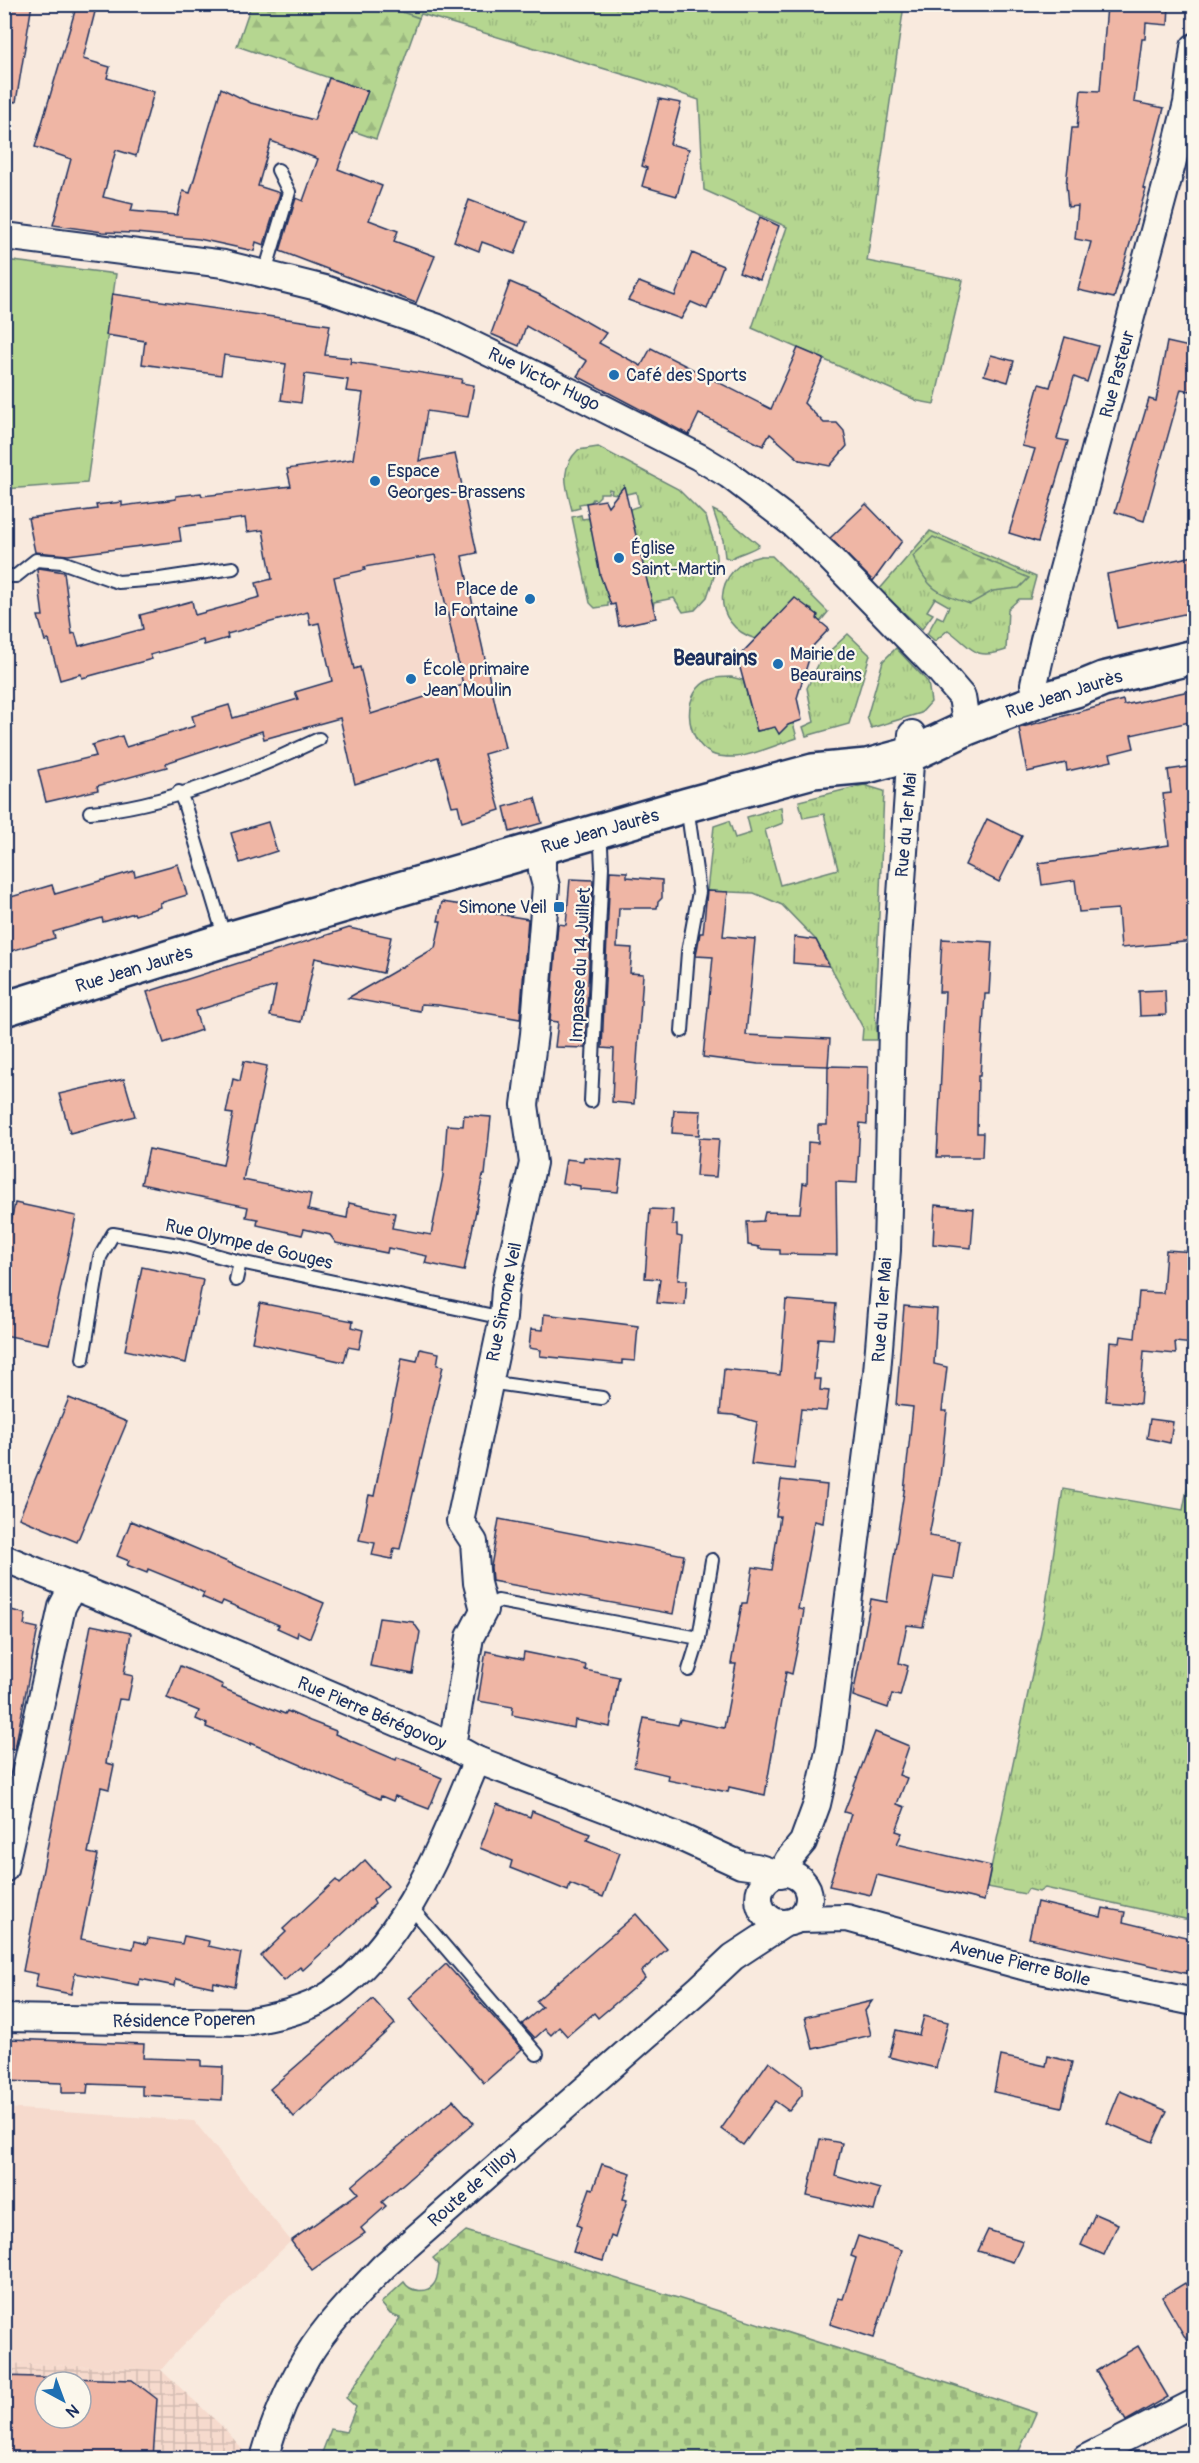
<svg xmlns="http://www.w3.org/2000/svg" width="1199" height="2463" viewBox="0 0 1199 2463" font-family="Pangolin,sans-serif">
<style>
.built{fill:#f6dacd}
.industrial{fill:url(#industrial-grid);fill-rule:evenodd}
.grass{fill:url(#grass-tufts);stroke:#688277;stroke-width:1.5}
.forest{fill:url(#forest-firs);stroke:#688277;stroke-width:1.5}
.cemetery{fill:url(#cemetery-stones);stroke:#688277;stroke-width:1.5}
.garden{fill:#b5d690;stroke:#688277;stroke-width:1.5}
.building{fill:#efb6a5;stroke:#1b2f5e;stroke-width:1.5;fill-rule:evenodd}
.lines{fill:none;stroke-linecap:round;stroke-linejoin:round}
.service-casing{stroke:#1b2f5e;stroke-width:16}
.minor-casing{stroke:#1b2f5e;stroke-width:30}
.secondary-casing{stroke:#1b2f5e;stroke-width:38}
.service{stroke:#fbf7ec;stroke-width:12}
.minor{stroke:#fbf7ec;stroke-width:26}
.secondary{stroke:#fbf7ec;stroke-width:33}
.poi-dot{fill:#1f6fb2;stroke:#fbf7ec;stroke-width:2}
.labels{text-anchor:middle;stroke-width:4.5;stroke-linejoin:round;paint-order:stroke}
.street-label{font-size:18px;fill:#1b2f5e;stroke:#fbf7ec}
.poi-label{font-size:18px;fill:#1b2f5e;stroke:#fbf7ec;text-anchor:start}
.quarter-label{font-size:21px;font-weight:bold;fill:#1b2f5e;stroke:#fbf7ec}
</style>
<defs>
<pattern id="industrial-grid" width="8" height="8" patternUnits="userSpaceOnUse" patternTransform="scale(1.5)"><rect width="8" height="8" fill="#f6dacd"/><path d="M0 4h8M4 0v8" fill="none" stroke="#d2bbb2"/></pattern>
<pattern id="grass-tufts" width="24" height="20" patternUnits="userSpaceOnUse" patternTransform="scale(1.5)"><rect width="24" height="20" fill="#b5d690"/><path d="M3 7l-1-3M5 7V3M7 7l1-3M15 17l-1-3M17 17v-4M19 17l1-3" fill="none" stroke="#9bb87f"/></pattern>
<pattern id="forest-firs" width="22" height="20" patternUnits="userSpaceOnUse" patternTransform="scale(1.5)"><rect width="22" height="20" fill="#b5d690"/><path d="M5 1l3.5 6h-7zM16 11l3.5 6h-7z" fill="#9bb87f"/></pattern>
<pattern id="cemetery-stones" width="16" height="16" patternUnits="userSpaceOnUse" patternTransform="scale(1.5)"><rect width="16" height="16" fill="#b5d690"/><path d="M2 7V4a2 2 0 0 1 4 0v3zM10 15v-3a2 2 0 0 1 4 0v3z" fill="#9bb87f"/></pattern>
</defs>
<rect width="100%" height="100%" fill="#f9eade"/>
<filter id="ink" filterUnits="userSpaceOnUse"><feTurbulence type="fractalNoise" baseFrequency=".0167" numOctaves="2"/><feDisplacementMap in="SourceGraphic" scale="12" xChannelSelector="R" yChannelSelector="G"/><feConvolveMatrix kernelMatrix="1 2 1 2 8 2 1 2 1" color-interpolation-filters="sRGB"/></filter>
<g filter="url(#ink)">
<g class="built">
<path d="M468 512 477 553 463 556 502 737 355 784 317 611 321 579 399 527Z"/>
<path d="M5 2108 194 2121 291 2241 179 2349 161 2370 5 2363Z"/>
</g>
<path class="industrial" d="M5 2363 161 2370 225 2429 244 2451 243 2458H5ZM45 2382H81V2418H45Z"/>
<g class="grass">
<path d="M399 4 904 5 867 261 963 280 934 404 918 401 752 328 787 227 704 190 699 100 642 80 421 14 419 18 399 11Z"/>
<path d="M598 447 678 489 706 517 715 546 717 568 707 597 695 610 683 612 674 598 654 602 651 619 641 621 633 531 635 530 634 526H631L630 509 639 506 636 492 622 495 611 493 612 490 609 489 608 493H600V496L596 500 593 499 591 502 579 504 580 508 572 510C566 486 559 469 578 450Z"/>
<path d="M713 510 721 514 759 545C753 551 739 553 730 559L725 557 723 540Z"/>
<path d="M581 515 582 519 589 518 604 586 605 589H608L610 602H608V606L595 608 590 603 572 517Z"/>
<path d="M930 531 1036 577 1030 599H1019L1008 609 1006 650C973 661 973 648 948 630L935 641 927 634 937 616 943 619 949 606 935 598 927 611 933 614 922 629 879 590Z"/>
<path d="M761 556H772L828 612 820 622 817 619V615L811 609H807L756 639C709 625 712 566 761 556Z"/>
<path d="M848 634 870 655 849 724 806 736 803 727 814 722 807 688 821 659Z"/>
<path d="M896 648 928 682 931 702 921 713 871 728 867 717 883 661Z"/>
<path d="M731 677 743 680 757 731 775 727 776 729 793 723 797 738C781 743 749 757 735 757 729 757 717 757 712 754 684 741 680 689 712 679 718 677 725 677 731 677Z"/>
<path d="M864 785 884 791 875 1014 878 1040H862L863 1028 816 940 782 905 754 893 707 891 714 826 729 821 735 838 751 833 747 817 781 807 783 823 765 830 780 885 838 869 824 814 803 818 799 801Z"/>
<path d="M1189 1479 1194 1480V1921L1045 1888 1039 1892 1028 1889 1025 1894 987 1887 1044 1617 1063 1489 1183 1510Z"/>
</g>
<g class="forest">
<path d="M251 5H399V11L419 18 376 139 353 131 367 91 237 46Z"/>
<path d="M933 537 1029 578 1019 588 993 591 970 604C937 593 928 590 913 556Z"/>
</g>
<path class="cemetery" d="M466 2231 953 2385 1036 2413 1016 2458H320L331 2429 346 2432 356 2407 346 2398 400 2318 390 2314 381 2303 404 2282C410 2292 427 2294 434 2284 438 2279 438 2271 439 2265L433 2258Z"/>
<path class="garden" d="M5 260 116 274 87 483 5 489Z"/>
<g class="building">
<path d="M4 4H32L16 102 4 101Z"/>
<path d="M77 4H97L83 59 110 67 107 78 154 92 136 156 116 150 103 197 133 204 131 211 177 215 183 191 190 193 221 88 251 103 314 120 329 78 368 91 338 169 382 186 369 220 398 231 394 241 435 256 416 303 280 251 296 198 303 201 318 159 271 141 258 186 280 193 264 245 256 242 254 251 199 239 135 233 103 232 53 225 71 159 35 147Z"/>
<path d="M1109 4H1169L1168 25 1146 23 1145 39H1142L1134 102 1164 108 1143 188 1146 189 1114 298 1078 290 1091 242 1075 239 1078 206 1068 207 1066 185 1072 128H1077L1081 90 1100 91 1107 6Z"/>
<path d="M659 99 681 103 670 144 689 149 677 196 642 186 647 168 642 166Z"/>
<path d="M469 200 527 222 515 254 482 242 479 251 454 241Z"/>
<path d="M760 217 779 226 760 280 739 272Z"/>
<path d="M692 253 723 266 707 309 691 302 681 319 628 300 639 282 675 296Z"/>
<path d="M510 282 538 294 606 333 599 343 641 366 651 348 771 409 798 348 824 359 804 403 824 423H837L844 431 847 446 830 466 800 460 770 434 763 446 699 414 689 435 577 376 587 361 526 326 519 346 491 334Z"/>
<path d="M112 294 330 325 325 355 351 358 350 365 351 362 462 379 461 383 474 385 468 417 427 411 419 461 455 454 477 553 462 556 505 748 484 754 500 810 462 822 458 805 452 806 438 757 355 784 340 718 264 739 262 731 166 763 167 767 97 786 98 790 46 802 38 770 96 756 92 745 122 736 126 747 195 726 192 716 229 705 233 718 298 699 295 692 332 681 319 623 310 625 308 612 227 634 228 638 204 645 203 640 150 655 152 659 82 678 81 674 60 680 49 640 45 641 38 616H43L37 570 39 568 64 572 72 634 75 633 79 646 143 629 140 615 192 601 195 615 260 597 256 583 272 579 263 530 247 532 245 518 179 527 181 541 68 555 35 552 28 518 97 509 96 505 122 502V506L176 499V496L201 493 202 496 291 486 287 469 353 459 363 393 346 391 348 380 305 374 301 403 281 400 286 364 224 355 221 375 142 364 145 341 106 335ZM435 555 463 685 371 714 360 667 354 669 334 577 365 570 364 567Z"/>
<path d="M1065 337 1098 346 1087 382 1074 377 1057 439 1068 441 1038 542 1009 533 1035 449 1022 446 1039 384 1050 387Z"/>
<path d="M1167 342 1194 348V372L1191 391 1181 389 1144 521 1115 512 1149 399 1156 401Z"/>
<path d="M991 355 1014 361 1008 382 984 375Z"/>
<path d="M624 486 656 618 619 626 615 604 611 605 600 575 586 503 605 500 608 506Z"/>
<path d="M866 504 902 541 873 581 830 538Z"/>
<path d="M1194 556V612L1117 628 1107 574Z"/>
<path d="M795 598 818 615 817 619 829 629 813 646 797 698 802 720 788 725 779 734 775 727 757 731 739 664 742 653Z"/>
<path d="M1194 690V721L1131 735 1134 748 1110 754 1112 761 1067 771 1066 763 1027 772 1019 728 1123 700 1124 705Z"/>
<path d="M1194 766V941L1121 948 1118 909 1079 912 1075 880 1042 885 1039 863 1169 845 1163 794 1171 793 1168 770Z"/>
<path d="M535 798 542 823 510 832 504 807Z"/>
<path d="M987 819 1022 836 999 882 965 865Z"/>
<path d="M268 822 277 851 240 863 231 833Z"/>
<path d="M178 864 187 895 160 903 161 907 135 915 134 913 103 922 102 918 53 932 55 938 4 953V899L52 885 55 894 134 871 135 876Z"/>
<path d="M610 871 627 872V877L662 880V898L658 902 657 908H619L617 947 632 948 630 973 643 974 634 1104 612 1102 614 1049 602 1048Z"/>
<path d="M570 879 593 880 585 1048 555 1047 558 1022 550 1021 558 924 566 925Z"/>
<path d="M707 891 728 892 723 936 755 939 746 1035 830 1039 828 1066 758 1064 703 1057 713 957 696 956 700 933H703Z"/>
<path d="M442 902 462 905V908L528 919 520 1019 438 1005 421 1004 420 1011 348 998 435 948 441 921H438Z"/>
<path d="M349 928 391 937 383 973 315 958 301 1022 270 1016 276 986 195 1011 201 1030 164 1043 147 992Z"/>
<path d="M794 937 816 940 829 966 793 963Z"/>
<path d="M942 939 992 942 989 994H985L980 1076H978L977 1133H983L982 1157H937L945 992H939Z"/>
<path d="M1165 990 1166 1015 1140 1016 1139 991Z"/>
<path d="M244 1061 267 1066 243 1180 311 1194 308 1210 347 1218 349 1203 395 1213 392 1228 431 1235 443 1176 447 1125 463 1126 464 1115 491 1117 485 1175H483L464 1271 425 1263 427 1256 388 1248 387 1253 336 1243 330 1235 304 1229 302 1235 257 1225 258 1219 246 1217 248 1207 141 1184 149 1149 223 1165 233 1114 226 1113 233 1079 240 1081Z"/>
<path d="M828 1066 868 1067 867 1124 860 1123 857 1183 836 1182 837 1255 780 1254V1250L759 1249V1247L748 1245 747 1222 763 1221 765 1212 800 1213 803 1183 807 1184 808 1142 818 1143V1125H827Z"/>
<path d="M124 1079 135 1116 70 1133 59 1094Z"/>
<path d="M674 1110 701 1111 699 1135 672 1133Z"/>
<path d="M699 1138 719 1139 716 1177 696 1176Z"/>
<path d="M584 1157 622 1161 618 1192 580 1189V1186L562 1183 566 1159 583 1161Z"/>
<path d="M15 1203 76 1216 49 1344 4 1335V1253Z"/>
<path d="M935 1205 974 1209 971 1248 933 1244Z"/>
<path d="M650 1209 673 1210 672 1225H677V1236L682 1237 678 1280H687L685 1305 657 1303 660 1279 645 1278Z"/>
<path d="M1166 1250 1194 1252V1344L1175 1342 1176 1354 1144 1351 1140 1404 1106 1401 1110 1342 1120 1343 1121 1336 1135 1338 1139 1292 1163 1293Z"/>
<path d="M142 1267 203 1280 186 1363 125 1350Z"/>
<path d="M786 1300 836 1304 833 1339 818 1338 814 1379H821L820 1390 829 1391 826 1411 801 1409 794 1469 751 1464 757 1422 733 1415 720 1414 724 1369 780 1375Z"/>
<path d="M260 1303 353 1321 352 1327 363 1330 359 1349 348 1347 344 1362 252 1342Z"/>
<path d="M904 1306 937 1309 934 1364 947 1367 942 1411H947L940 1478 929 1536 960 1541 954 1579 934 1576 923 1627 907 1625 899 1663 908 1666 900 1696 892 1694 888 1708 853 1696 871 1599 887 1602 904 1492 913 1407 896 1405Z"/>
<path d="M544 1314 638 1326 635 1361 622 1360V1364L540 1356 541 1350 529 1348 531 1329 543 1330Z"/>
<path d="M420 1349 439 1353 437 1365 443 1366 400 1549 394 1548 392 1559 372 1555 375 1543 359 1540 369 1495 374 1496 402 1358 417 1361Z"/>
<path d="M69 1398 127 1422 77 1542 19 1518Z"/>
<path d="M1150 1419 1173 1422 1170 1443 1147 1438Z"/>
<path d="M781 1480 827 1485 823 1523 814 1521 798 1609 804 1610 800 1635 792 1674 786 1672 765 1795 729 1787 728 1792 667 1780 668 1775 634 1767 644 1718 678 1725 680 1719 724 1728 736 1664H731L742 1603H747L753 1567 772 1570 780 1516H776Z"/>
<path d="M499 1519 684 1555 673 1614 492 1581 491 1567Z"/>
<path d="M131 1521 324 1603 310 1638 298 1632 297 1637 277 1628 279 1625 223 1601 221 1605 202 1597 204 1593 192 1587 148 1569 147 1573 127 1565 129 1561 117 1556Z"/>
<path d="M4 1608 26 1614 24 1625 38 1628 15 1749 4 1748Z"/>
<path d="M379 1618 413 1622 420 1632 413 1674 370 1666Z"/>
<path d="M91 1625 131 1633 124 1674 133 1676 128 1700 119 1699 111 1736 106 1763 114 1765 109 1789 101 1787 88 1853 98 1855 81 1939 133 1949 135 1941 147 1944 148 1938 182 1944 184 1936 209 1941 208 1946 241 1953 235 1987 214 1982 213 1987 176 1979 175 1986 140 1979 139 1985 75 1973 71 1994 35 1987 38 1974 23 1971Z"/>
<path d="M486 1651 523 1659 524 1652 549 1657 586 1665 585 1670 619 1677 610 1727 575 1720 574 1728 512 1715 513 1707 478 1701Z"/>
<path d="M180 1666 213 1680 223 1685 222 1688 285 1714 287 1711 310 1721 336 1731 335 1734 396 1760 397 1757 422 1767 421 1769 442 1778 429 1809 395 1796 393 1801 381 1796 380 1799 250 1743V1745L206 1727 207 1724 196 1719 199 1711 167 1698Z"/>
<path d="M875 1732 909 1746 899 1775 907 1778 897 1804 905 1807 896 1831 902 1833 897 1844 991 1866 984 1901 877 1875 871 1895 829 1886 851 1814 844 1812Z"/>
<path d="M497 1804 530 1817 532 1811 590 1834 587 1840 620 1853 603 1897 570 1884 568 1891 551 1884 510 1868 512 1861 480 1848Z"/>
<path d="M365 1860 388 1886 373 1900 375 1904 337 1939 303 1970 300 1967 284 1981 261 1956 286 1932 283 1929 336 1880 340 1884Z"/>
<path d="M1037 1902 1101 1917 1103 1908 1125 1912 1123 1922 1194 1939V1975L1029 1938Z"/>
<path d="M636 1914 667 1949 641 1972 645 1978 598 2018 594 2013 567 2036 559 2027 551 2035 545 2029 535 2038 522 2024 542 2007 536 2001Z"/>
<path d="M446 1964 522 2049 484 2083 409 1998Z"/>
<path d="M373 1999 395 2024 294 2117 270 2089Z"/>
<path d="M872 2001 865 2011 871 2035 813 2049 805 2017Z"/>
<path d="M924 2016 948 2022 936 2068 889 2057 896 2030 919 2035Z"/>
<path d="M9 2039 144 2044 143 2058 201 2060V2066L223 2067 222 2100 142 2095V2086L88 2084 87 2093H62V2083L4 2081V2054H8Z"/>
<path d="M1001 2056 1046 2066 1048 2056 1072 2062 1062 2107 994 2092Z"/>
<path d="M769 2061 802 2086V2095L789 2111 775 2101 743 2145 721 2129Z"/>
<path d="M1120 2091 1167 2111 1153 2142 1107 2123Z"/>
<path d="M453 2100 474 2123 382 2202 386 2206 361 2228 365 2233 312 2270 291 2241 358 2193 352 2186Z"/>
<path d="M820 2139 842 2143 835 2176 880 2189 874 2211 807 2196Z"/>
<path d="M602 2164 631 2173 623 2199 627 2200 615 2238 611 2236 603 2261 573 2252 581 2227 577 2225 590 2188 593 2189Z"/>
<path d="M1095 2214 1118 2224 1104 2255 1081 2245Z"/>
<path d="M988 2230 1023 2241 1013 2262 978 2251Z"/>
<path d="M858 2236 902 2250 874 2338 830 2324 838 2298 843 2299 856 2258 851 2256Z"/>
<path d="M1185 2283 1194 2299V2353L1162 2297Z"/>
<path d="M1138 2346 1168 2397 1126 2421 1096 2371Z"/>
<path d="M4 2376 132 2380 157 2399 153 2458H4ZM45 2382H81V2418H45Z"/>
</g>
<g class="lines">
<defs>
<g id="service">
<path d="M265 272 289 192 278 170"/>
<path d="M4 576H16L36 560 62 562 118 582 160 579 233 568"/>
<path d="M179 792 184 803 225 939"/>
<path d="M90 812C161 807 255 770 319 739"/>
<path d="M682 1031 688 952 699 892 687 806"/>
<path d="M591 1101 602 867 601 847 597 833"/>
<path d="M236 1280 240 1262"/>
<path d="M83 1359 100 1257 113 1234 179 1245 240 1262 503 1318"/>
<path d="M488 1382 602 1398"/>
<path d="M484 1610 498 1601 699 1638"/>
<path d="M689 1670 699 1638 712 1560"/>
<path d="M410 1906 537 2054"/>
</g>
<g id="minor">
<path d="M4 236 224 264 325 289 436 327 583 398 699 457 729 475 793 524 827 555 938 669 962 697 967 728"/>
<path d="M1038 701 1034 684 1044 640 1172 164 1187 103 1194 47"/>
<path d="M4 1558 159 1621 452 1746 477 1760 680 1837 741 1865 756 1867 778 1874"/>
<path d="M452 1746 470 1637 484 1610 477 1583 474 1542 460 1521 503 1318 505 1289 533 1163 525 1105 534 1034 546 886 542 871V848"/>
<path d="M4 1869 62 1607 73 1586"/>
<circle cx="784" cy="1898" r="25"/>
<path d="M781 1874 788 1860 803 1842 817 1804 830 1747 877 1372 887 1250 892 1028 912 734"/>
<path d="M799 1919 847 1918 1026 1967 1194 2002"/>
<path d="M4 2018 245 2022C274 2017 306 2011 331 1994 408 1940 442 1842 477 1760"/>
<path d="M264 2458C274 2423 288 2389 307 2357 327 2324 357 2294 384 2266L700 1988 733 1957 785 1923"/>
<path d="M1086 2458 1194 2403"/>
</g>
<path id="secondary" d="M4 1009 225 940 687 805 813 771 867 766 912 754 967 728 1038 701 1076 690 1103 679 1194 657"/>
</defs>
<use href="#service" class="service-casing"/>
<use href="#minor" class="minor-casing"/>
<use href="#secondary" class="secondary-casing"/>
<use href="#service" class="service"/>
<use href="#minor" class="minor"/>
<use href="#secondary" class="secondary"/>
</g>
</g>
<g class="poi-dot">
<circle cx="614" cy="375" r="6"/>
<circle cx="375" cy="481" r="6"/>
<circle cx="619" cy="558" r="6"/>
<circle cx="530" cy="599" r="6"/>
<circle cx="778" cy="664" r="6"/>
<circle cx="411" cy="679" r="6"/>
<rect x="553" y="901" width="12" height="12" rx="3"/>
</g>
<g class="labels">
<g class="street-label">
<text transform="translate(1117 374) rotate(-75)" y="6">Rue Pasteur</text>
<text transform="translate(544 379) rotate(26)" y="6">Rue Victor Hugo</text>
<text transform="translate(1064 694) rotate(-18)" y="6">Rue Jean Jaurès</text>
<text transform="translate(906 825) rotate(-85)" y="6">Rue du 1er Mai</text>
<text transform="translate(600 831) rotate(-16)" y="6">Rue Jean Jaurès</text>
<text transform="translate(580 965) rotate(-87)" y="6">Impasse du 14 Juillet</text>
<text transform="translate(134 969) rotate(-17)" y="6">Rue Jean Jaurès</text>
<text transform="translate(249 1244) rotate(13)" y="6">Rue Olympe de Gouges</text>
<text transform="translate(504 1302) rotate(-79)" y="6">Rue Simone Veil</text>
<text transform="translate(882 1310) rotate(-86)" y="6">Rue du 1er Mai</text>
<text transform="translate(372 1713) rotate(23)" y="6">Rue Pierre Bérégovoy</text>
<text transform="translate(1020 1963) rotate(14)" y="6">Avenue Pierre Bolle</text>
<text transform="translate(184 2020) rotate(-1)" y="6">Résidence Poperen</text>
<text transform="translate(472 2187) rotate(-41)" y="6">Route de Tilloy</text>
</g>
<g class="poi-label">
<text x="626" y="381">Café des Sports</text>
<text x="387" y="477">Espace<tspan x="387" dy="21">Georges-Brassens</tspan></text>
<text x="631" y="554">Église<tspan x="631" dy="21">Saint-Martin</tspan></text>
<text x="518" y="595" text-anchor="end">Place de<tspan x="518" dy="21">la Fontaine</tspan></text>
<text x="790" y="660">Mairie de<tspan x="790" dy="21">Beaurains</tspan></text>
<text x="423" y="675">École primaire<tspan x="423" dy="21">Jean Moulin</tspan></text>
<text x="547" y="913" text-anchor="end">Simone Veil</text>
</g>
<g class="quarter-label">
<text x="715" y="665">Beaurains</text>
</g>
</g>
<rect width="1199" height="2463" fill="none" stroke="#fbf7ec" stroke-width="24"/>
<rect x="12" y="12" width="1175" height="2439" fill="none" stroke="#1b2f5e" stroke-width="2" filter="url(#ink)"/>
<g transform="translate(63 2400) rotate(139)"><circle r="28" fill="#fbf7ec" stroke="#a1a7b3" stroke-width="1.5"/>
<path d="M0-4.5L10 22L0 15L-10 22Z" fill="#1f6fb2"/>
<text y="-9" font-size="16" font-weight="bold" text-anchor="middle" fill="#1b2f5e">N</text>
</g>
</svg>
